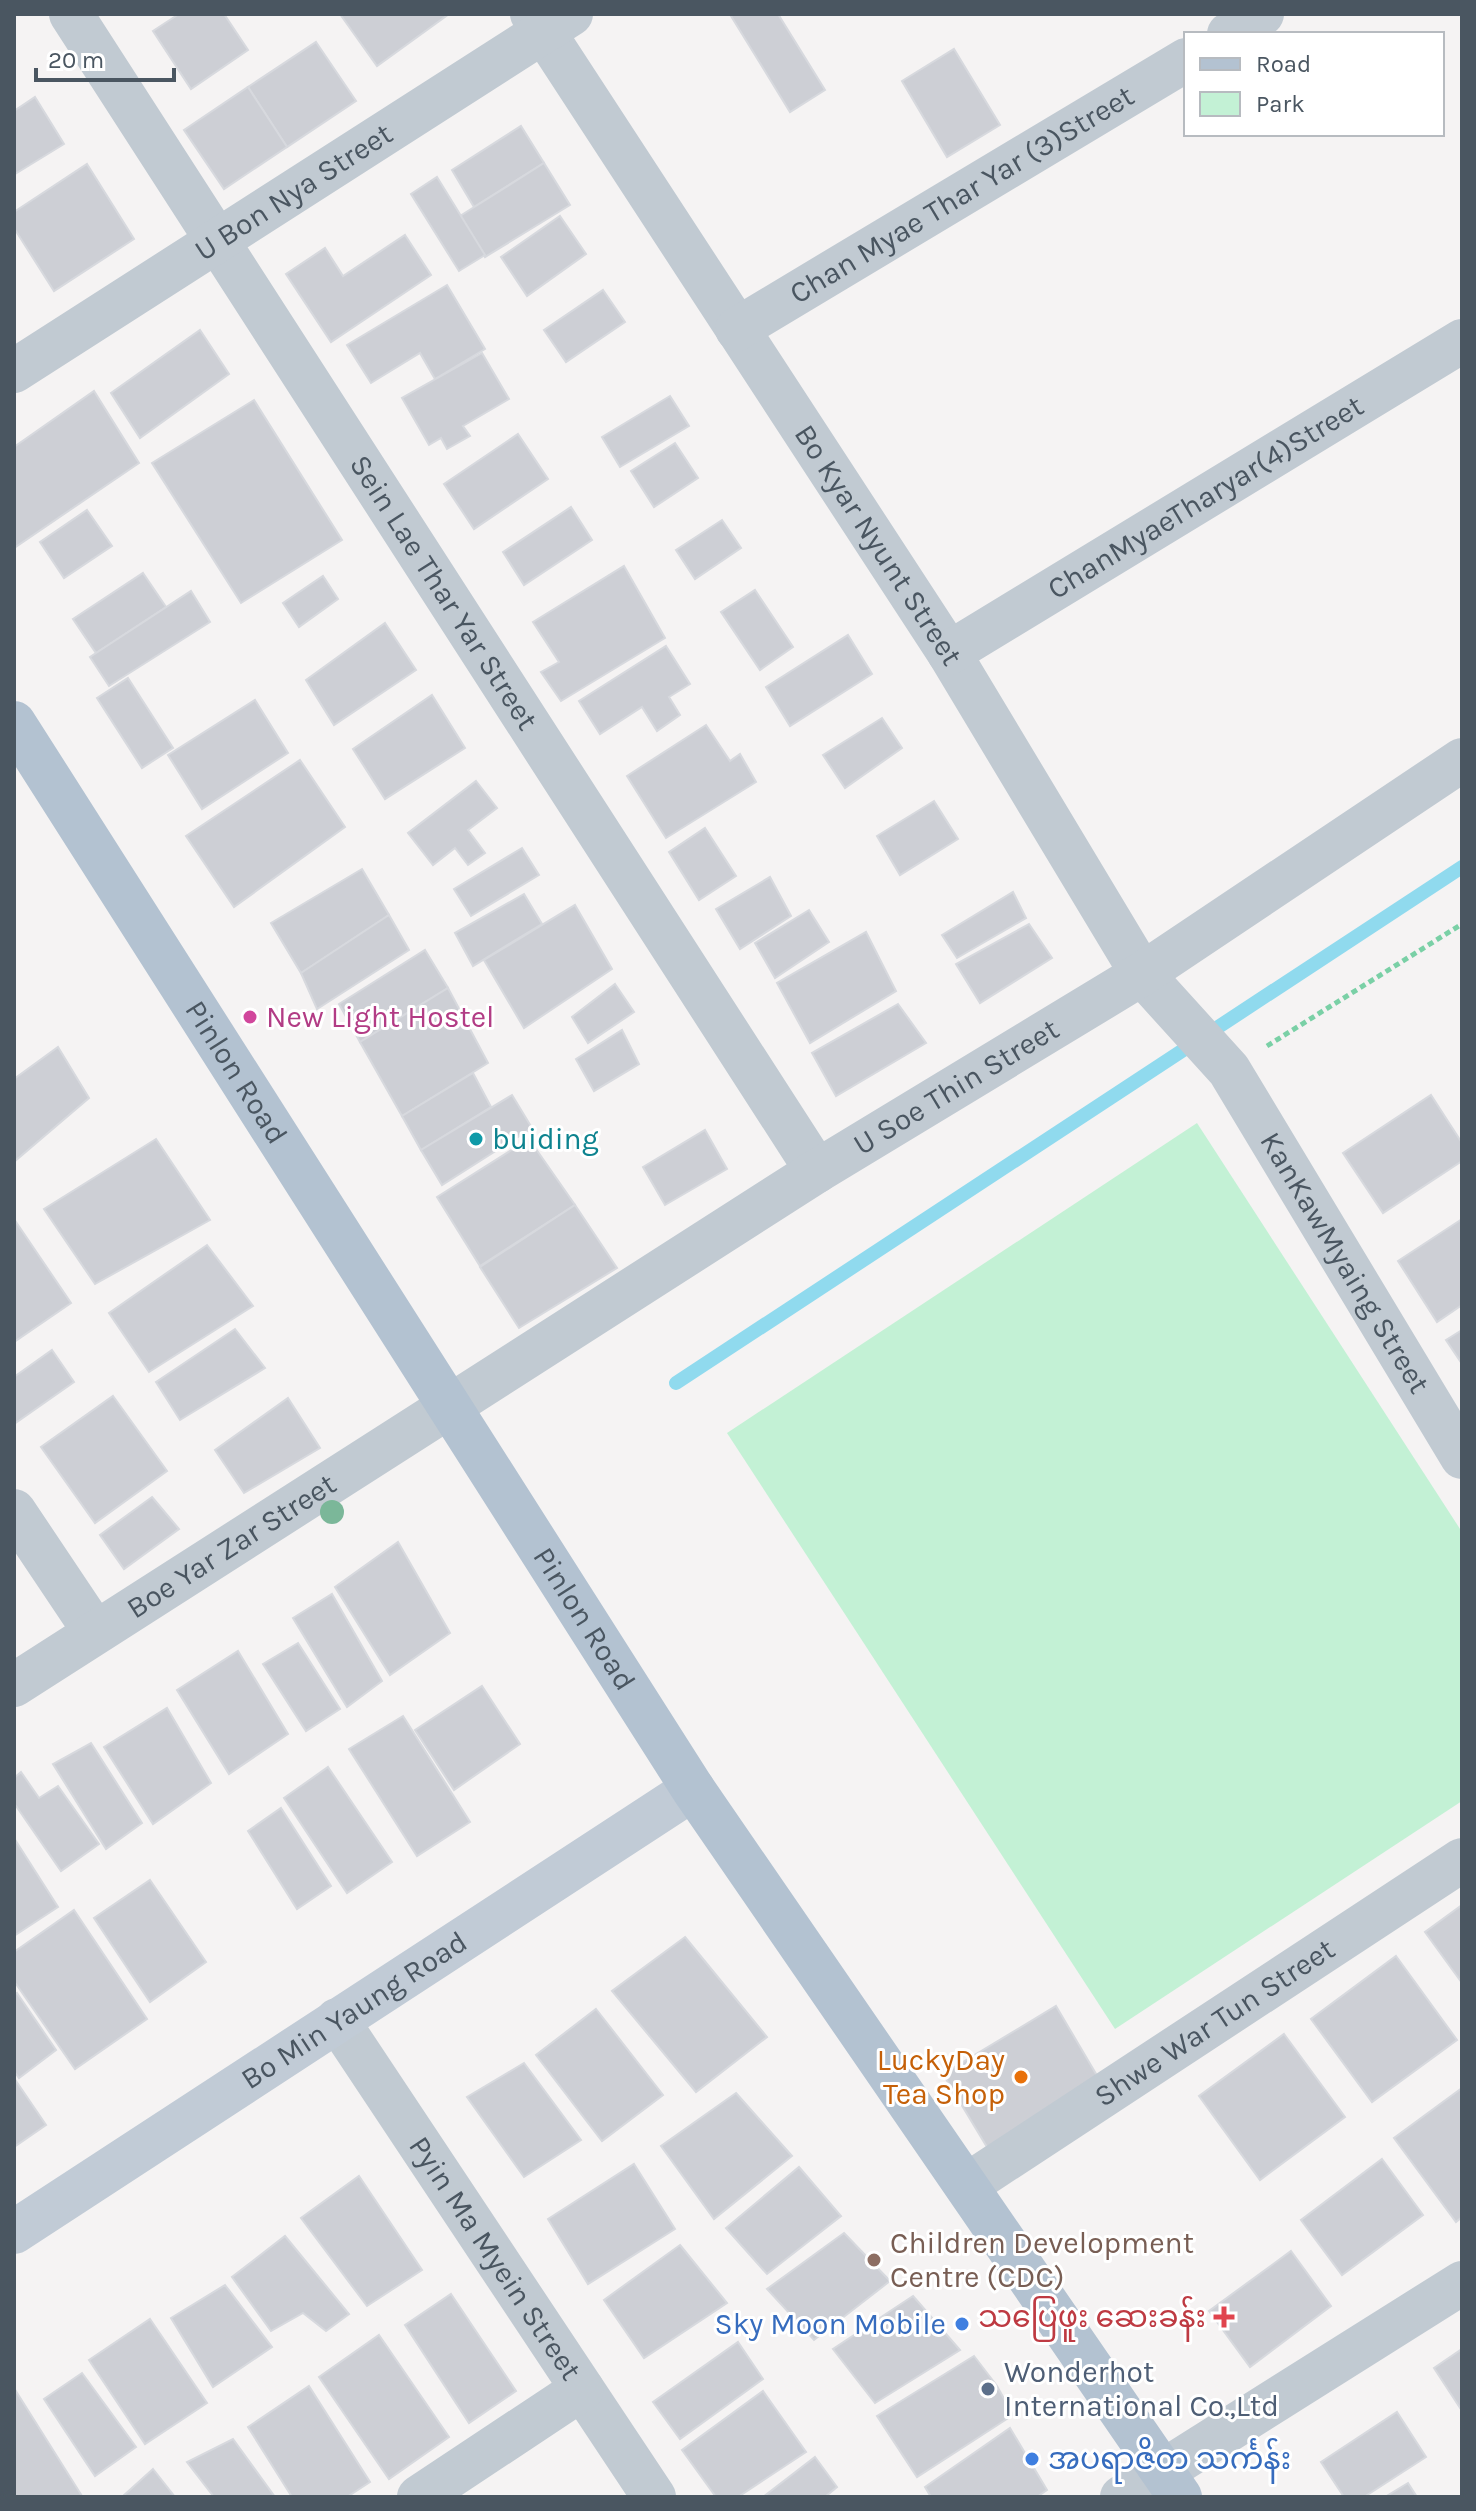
<svg xmlns="http://www.w3.org/2000/svg" width="1476" height="2511" viewBox="0 0 1476 2511" font-family="Karla,'Noto Sans Myanmar',sans-serif">
<style>
.green{fill:#c3f1d5}
.lines{fill:none;stroke-linecap:round;stroke-linejoin:round}
.stream{stroke:#90daee;stroke-width:14}
.building{fill:#cdcfd5;stroke:#d7d9de;stroke-width:2}
.path{stroke:#7ad0a6;stroke-width:5;stroke-dasharray:6 4;stroke-linecap:butt}
.street{stroke:#c1cad2;stroke-width:44}
.secondary{stroke:#c1cbd6;stroke-width:44}
.primary{stroke:#b3c2d1;stroke-width:44}
.tree{fill:#7bb799}
.hotel-dot{fill:#d1479c;stroke:#fff;stroke-width:3}
.culture-dot{fill:#0f9aa8;stroke:#fff;stroke-width:3}
.food-dot{fill:#e8710a;stroke:#fff;stroke-width:3}
.education-dot{fill:#8d6e63;stroke:#fff;stroke-width:3}
.health-dot{fill:#e0444e;stroke:#fff;stroke-width:3}
.shop-dot{fill:#3f7fe0;stroke:#fff;stroke-width:3}
.service-dot{fill:#5c6f8a;stroke:#fff;stroke-width:3}
.labels{text-anchor:middle;stroke-width:6;stroke-linejoin:round;paint-order:stroke}
.street-label{font-size:30px;fill:#4a5661;stroke:#fff}
.hotel-label{font-size:30px;fill:#b23c85;stroke:#fff;text-anchor:start}
.culture-label{font-size:30px;fill:#0d838f;stroke:#fff;text-anchor:start}
.food-label{font-size:30px;fill:#c56008;stroke:#fff;text-anchor:end}
.education-label{font-size:30px;fill:#785e54;stroke:#fff;text-anchor:start}
.health-label{font-size:30px;fill:#be3a42;stroke:#fff;text-anchor:end}
.shop-label{font-size:30px;fill:#366cbe;stroke:#fff;text-anchor:end}
.service-label{font-size:30px;fill:#4e5e75;stroke:#fff;text-anchor:start}
</style>
<rect width="100%" height="100%" fill="#f5f3f3"/>
<path class="green" d="M1197 1123 1462 1532V1801L1115 2029 727 1433Z"/>
<g class="lines">
<path class="stream" d="M676 1383 1462 867"/>
</g>
<g class="building">
<path d="M179 14H224L248 50 191 89 153 31Z"/>
<path d="M340 14H449L377 66Z"/>
<path d="M734 14H778L825 90 790 112 731 16Z"/>
<path d="M316 42 356 101 287 147 248 87Z"/>
<path d="M954 49 1000 125 947 157 902 81Z"/>
<path d="M248 87 287 147 224 189 184 130Z"/>
<path d="M35 97 64 144 15 174 14 111Z"/>
<path d="M521 126 544 163 474 207 452 170Z"/>
<path d="M544 163 570 205 485 257 460 216Z"/>
<path d="M87 164 134 239 54 291 14 228V212Z"/>
<path d="M437 177 485 255 459 271 411 194Z"/>
<path d="M560 216 586 254 527 296 501 257Z"/>
<path d="M405 235 431 275 331 342 286 274 325 248 343 276Z"/>
<path d="M447 285 485 349 435 379 420 353 371 383 347 345Z"/>
<path d="M603 290 625 322 566 362 544 330Z"/>
<path d="M200 330 229 374 140 438 111 393Z"/>
<path d="M482 353 509 399 463 426 470 436 447 449 441 438 429 445 402 398Z"/>
<path d="M94 391 139 463 14 548V447Z"/>
<path d="M670 396 689 426 620 467 602 437Z"/>
<path d="M254 400 342 540 241 603 152 463Z"/>
<path d="M518 434 548 479 474 529 444 484Z"/>
<path d="M675 443 698 478 654 507 631 471Z"/>
<path d="M571 507 592 540 524 585 503 552Z"/>
<path d="M87 510 112 546 64 578 40 542Z"/>
<path d="M722 520 741 548 695 579 676 550Z"/>
<path d="M624 566 665 638 561 701 541 672 559 662 533 622Z"/>
<path d="M143 573 166 607 96 653 73 619Z"/>
<path d="M323 576 338 599 299 627 283 603Z"/>
<path d="M755 590 793 647 760 670 721 612Z"/>
<path d="M191 591 210 622 109 686 90 657Z"/>
<path d="M385 623 416 670 334 725 306 680Z"/>
<path d="M848 635 872 674 790 726 766 687Z"/>
<path d="M666 646 690 684 669 697 680 715 657 731 642 707 600 734 579 701Z"/>
<path d="M128 678 173 748 142 768 97 698Z"/>
<path d="M432 695 465 748 385 799 353 749Z"/>
<path d="M255 700 288 753 202 809 168 755Z"/>
<path d="M882 718 902 748 845 788 823 755Z"/>
<path d="M706 725 730 761 740 754 756 782 666 838 627 776Z"/>
<path d="M300 760 345 827 234 907 186 836Z"/>
<path d="M476 781 497 808 468 830 485 853 468 865 455 848 433 865 408 833Z"/>
<path d="M934 801 958 839 900 875 877 836Z"/>
<path d="M705 828 736 876 699 900 669 852Z"/>
<path d="M522 848 539 875 471 916 454 889Z"/>
<path d="M362 869 389 915 301 973 271 923Z"/>
<path d="M770 877 791 916 740 949 716 909Z"/>
<path d="M1013 892 1026 918 957 958 942 935Z"/>
<path d="M524 894 542 924 473 966 455 933Z"/>
<path d="M575 905 612 969 524 1028 484 960Z"/>
<path d="M809 910 829 942 775 978 755 943Z"/>
<path d="M389 915 409 950 317 1009 301 973Z"/>
<path d="M1029 924 1052 958 980 1003 956 964Z"/>
<path d="M866 932 896 991 810 1043 777 983Z"/>
<path d="M425 950 448 988 360 1042 339 1004Z"/>
<path d="M615 984 634 1012 588 1043 572 1017Z"/>
<path d="M448 988 488 1063 402 1116 360 1042Z"/>
<path d="M898 1004 926 1043 836 1096 812 1053Z"/>
<path d="M622 1030 639 1064 594 1091 576 1059Z"/>
<path d="M58 1047 89 1098 15 1161 14 1079Z"/>
<path d="M473 1073 491 1107 421 1150 402 1116Z"/>
<path d="M512 1095 532 1128 442 1185 421 1150Z"/>
<path d="M1431 1095 1462 1143V1161L1383 1213 1343 1153Z"/>
<path d="M705 1130 727 1169 665 1205 643 1167Z"/>
<path d="M156 1139 210 1220 95 1284 44 1209Z"/>
<path d="M529 1139 575 1205 480 1266 437 1197Z"/>
<path d="M575 1205 617 1268 519 1328 480 1267Z"/>
<path d="M14 1219 71 1303 14 1342Z"/>
<path d="M1462 1219V1305L1437 1322 1398 1261Z"/>
<path d="M207 1245 253 1306 149 1372 109 1313Z"/>
<path d="M235 1329 265 1368 180 1420 156 1382Z"/>
<path d="M1462 1330V1364L1446 1340Z"/>
<path d="M52 1350 74 1382 14 1424V1377Z"/>
<path d="M113 1396 167 1471 95 1523 41 1447Z"/>
<path d="M288 1398 320 1448 244 1493 215 1450Z"/>
<path d="M152 1497 179 1529 124 1569 100 1535Z"/>
<path d="M398 1542 450 1633 390 1675 335 1587Z"/>
<path d="M332 1594 382 1681 347 1707 293 1618Z"/>
<path d="M298 1643 340 1709 306 1731 263 1664Z"/>
<path d="M238 1651 288 1734 229 1774 177 1690Z"/>
<path d="M482 1686 520 1744 454 1790 415 1730Z"/>
<path d="M167 1708 211 1783 153 1824 104 1747Z"/>
<path d="M403 1716 470 1822 417 1856 349 1749Z"/>
<path d="M91 1743 142 1823 106 1849 53 1764Z"/>
<path d="M328 1767 392 1862 347 1893 284 1798Z"/>
<path d="M21 1772 39 1798 58 1786 99 1844 61 1871 14 1803V1778Z"/>
<path d="M281 1808 331 1886 297 1909 248 1831Z"/>
<path d="M14 1838 58 1907 14 1936Z"/>
<path d="M150 1880 206 1962 150 2002 94 1918Z"/>
<path d="M1462 1905V1983L1425 1932Z"/>
<path d="M74 1910 147 2019 75 2069 14 1981V1952Z"/>
<path d="M685 1937 767 2037 696 2092 612 1991Z"/>
<path d="M1396 1956 1457 2040 1372 2102 1311 2019Z"/>
<path d="M17 1993 56 2050 19 2078 14 2071V1995Z"/>
<path d="M1056 2006 1099 2079 987 2147 943 2074Z"/>
<path d="M596 2009 663 2095 602 2141 536 2055Z"/>
<path d="M1284 2034 1345 2117 1260 2180 1199 2096Z"/>
<path d="M524 2063 581 2140 524 2177 467 2097Z"/>
<path d="M14 2078 46 2125 14 2147Z"/>
<path d="M1462 2088V2217L1456 2222 1394 2138Z"/>
<path d="M736 2093 792 2156 714 2219 661 2146Z"/>
<path d="M1382 2159 1423 2215 1342 2275 1301 2220Z"/>
<path d="M634 2164 675 2229 588 2284 548 2219Z"/>
<path d="M799 2167 841 2216 767 2274 726 2228Z"/>
<path d="M359 2176 422 2270 367 2306 301 2218Z"/>
<path d="M844 2233 890 2281 814 2340 767 2289Z"/>
<path d="M285 2236 349 2314 326 2331 303 2313 271 2331 232 2277Z"/>
<path d="M680 2245 727 2303 644 2358 604 2300Z"/>
<path d="M1291 2251 1331 2306 1250 2367 1209 2311Z"/>
<path d="M225 2285 272 2347 213 2387 171 2318Z"/>
<path d="M451 2294 516 2391 469 2423 405 2325Z"/>
<path d="M913 2296 960 2350 875 2403 833 2349Z"/>
<path d="M150 2319 207 2403 145 2444 89 2360Z"/>
<path d="M379 2335 449 2437 389 2479 319 2377Z"/>
<path d="M738 2342 763 2379 680 2439 653 2402Z"/>
<path d="M1462 2349V2411L1434 2368Z"/>
<path d="M974 2356 997 2386 1013 2415 917 2477 877 2416Z"/>
<path d="M82 2373 136 2447 95 2476 44 2399Z"/>
<path d="M309 2386 370 2482 347 2497H292L248 2427Z"/>
<path d="M14 2388 82 2496 81 2497H14Z"/>
<path d="M763 2391 806 2452 738 2497H716L682 2450Z"/>
<path d="M1397 2412 1426 2457 1364 2497H1344L1321 2462Z"/>
<path d="M1010 2428 1047 2490 1037 2497H931L925 2487Z"/>
<path d="M233 2439 275 2497H214L187 2462Z"/>
<path d="M815 2457 837 2487 825 2497H763Z"/>
<path d="M153 2469 175 2497H122Z"/>
<path d="M1408 2483 1417 2497H1385Z"/>
</g>
<g class="lines">
<path class="path" d="M1267 1046 1462 924"/>
<g class="street">
<path id="s1" d="M71 14 817 1171"/>
<path id="s2" d="M532 14 949 653 1142 974 1229 1070 1462 1457"/>
<path d="M1229 34 1262 14"/>
<path id="s3" d="M737 329 1186 60"/>
<path id="s4" d="M14 371 571 14"/>
<path id="s5" d="M949 653 1462 341"/>
<path d="M14 1511 95 1632"/>
<path id="s6" d="M14 1685 817 1171 1142 974 1462 760"/>
<path id="s7" d="M337 2020 654 2497"/>
<path id="s8" d="M967 2185 1462 1860"/>
<path d="M419 2497 582 2389"/>
<path d="M1122 2497 1462 2283"/>
</g>
<path class="secondary" id="s9" d="M14 2232 693 1789"/>
<path class="primary" id="s10" d="M14 723 693 1789 1180 2497"/>
</g>
<circle class="tree" cx="332" cy="1512" r="12"/>
<circle class="hotel-dot" cx="250" cy="1017" r="8"/>
<circle class="culture-dot" cx="476" cy="1139" r="8"/>
<circle class="food-dot" cx="1021" cy="2077" r="8"/>
<circle class="education-dot" cx="874" cy="2260" r="8"/>
<path class="health-dot" d="M1220 2305h8v8h8v8h-8v8h-8v-8h-8v-8h8z"/>
<g class="shop-dot">
<circle cx="962" cy="2324" r="8"/>
<circle cx="1032" cy="2459" r="8"/>
</g>
<circle class="service-dot" cx="988" cy="2389" r="8"/>
<g class="labels">
<g class="street-label">
<text dy="10" stroke="none"><textPath href="#s4" startOffset="332">U Bon Nya Street</textPath></text>
<text dy="10" stroke="none"><textPath href="#s3" startOffset="262">Chan Myae Thar Yar (3)Street</textPath></text>
<text dy="10" stroke="none"><textPath href="#s5" startOffset="300">ChanMyaeTharyar(4)Street</textPath></text>
<text dy="10" stroke="none"><textPath href="#s2" startOffset="634">Bo Kyar Nyunt Street</textPath></text>
<text dy="10" stroke="none"><textPath href="#s1" startOffset="688">Sein Lae Thar Yar Street</textPath></text>
<text dy="10" stroke="none"><textPath href="#s10" startOffset="414">Pinlon Road</textPath></text>
<text dy="10" stroke="none"><textPath href="#s6" startOffset="1116">U Soe Thin Street</textPath></text>
<text dy="10" stroke="none"><textPath href="#s2" startOffset="1492">KanKawMyaing Street</textPath></text>
<text dy="10" stroke="none"><textPath href="#s6" startOffset="258">Boe Yar Zar Street</textPath></text>
<text dy="10" stroke="none"><textPath href="#s10" startOffset="1062">Pinlon Road</textPath></text>
<text dy="10" stroke="none"><textPath href="#s9" startOffset="406">Bo Min Yaung Road</textPath></text>
<text dy="10" stroke="none"><textPath href="#s8" startOffset="296">Shwe War Tun Street</textPath></text>
<text dy="10" stroke="none"><textPath href="#s7" startOffset="286">Pyin Ma Myein Street</textPath></text>
</g>
<g class="hotel-label">
<text x="266" y="1027">New Light Hostel</text>
</g>
<g class="culture-label">
<text x="492" y="1149">buiding</text>
</g>
<g class="food-label">
<text x="1005" y="2070">LuckyDay<tspan x="1005" dy="34">Tea Shop</tspan></text>
</g>
<g class="education-label">
<text x="890" y="2253">Children Development<tspan x="890" dy="34">Centre (CDC)</tspan></text>
</g>
<g class="health-label">
<text x="1206" y="2327">သပြေဖူး ဆေးခန်း</text>
</g>
<g class="shop-label">
<text x="946" y="2334">Sky Moon Mobile</text>
<text x="1048" y="2469" text-anchor="start">အပရာဇိတ သင်္ကန်း</text>
</g>
<g class="service-label">
<text x="1004" y="2382">Wonderhot<tspan x="1004" dy="34">International Co.,Ltd</tspan></text>
</g>
</g>
<rect width="1476" height="2511" fill="none" stroke="#4a5661" stroke-width="32"/>
<rect x="1184" y="32" width="260" height="104" fill="#ffffff" stroke="#b7bbc0" stroke-width="2"/>
<rect x="1200" y="58" width="40" height="12" fill="#b3c2d1" stroke="#b7bbc0" stroke-width="2"/>
<text x="1256" y="72" font-size="24" fill="#4a5661">Road</text>
<rect x="1200" y="92" width="40" height="24" fill="#c3f1d5" stroke="#b7bbc0" stroke-width="2"/>
<text x="1256" y="112" font-size="24" fill="#4a5661">Park</text>
<path d="M36 68v12h138v-12" fill="none" stroke="#4a5661" stroke-width="4"/>
<text x="48" y="68" font-size="24" fill="#4a5661" stroke="#ffffff" stroke-width="6" paint-order="stroke">20 m</text>
</svg>
